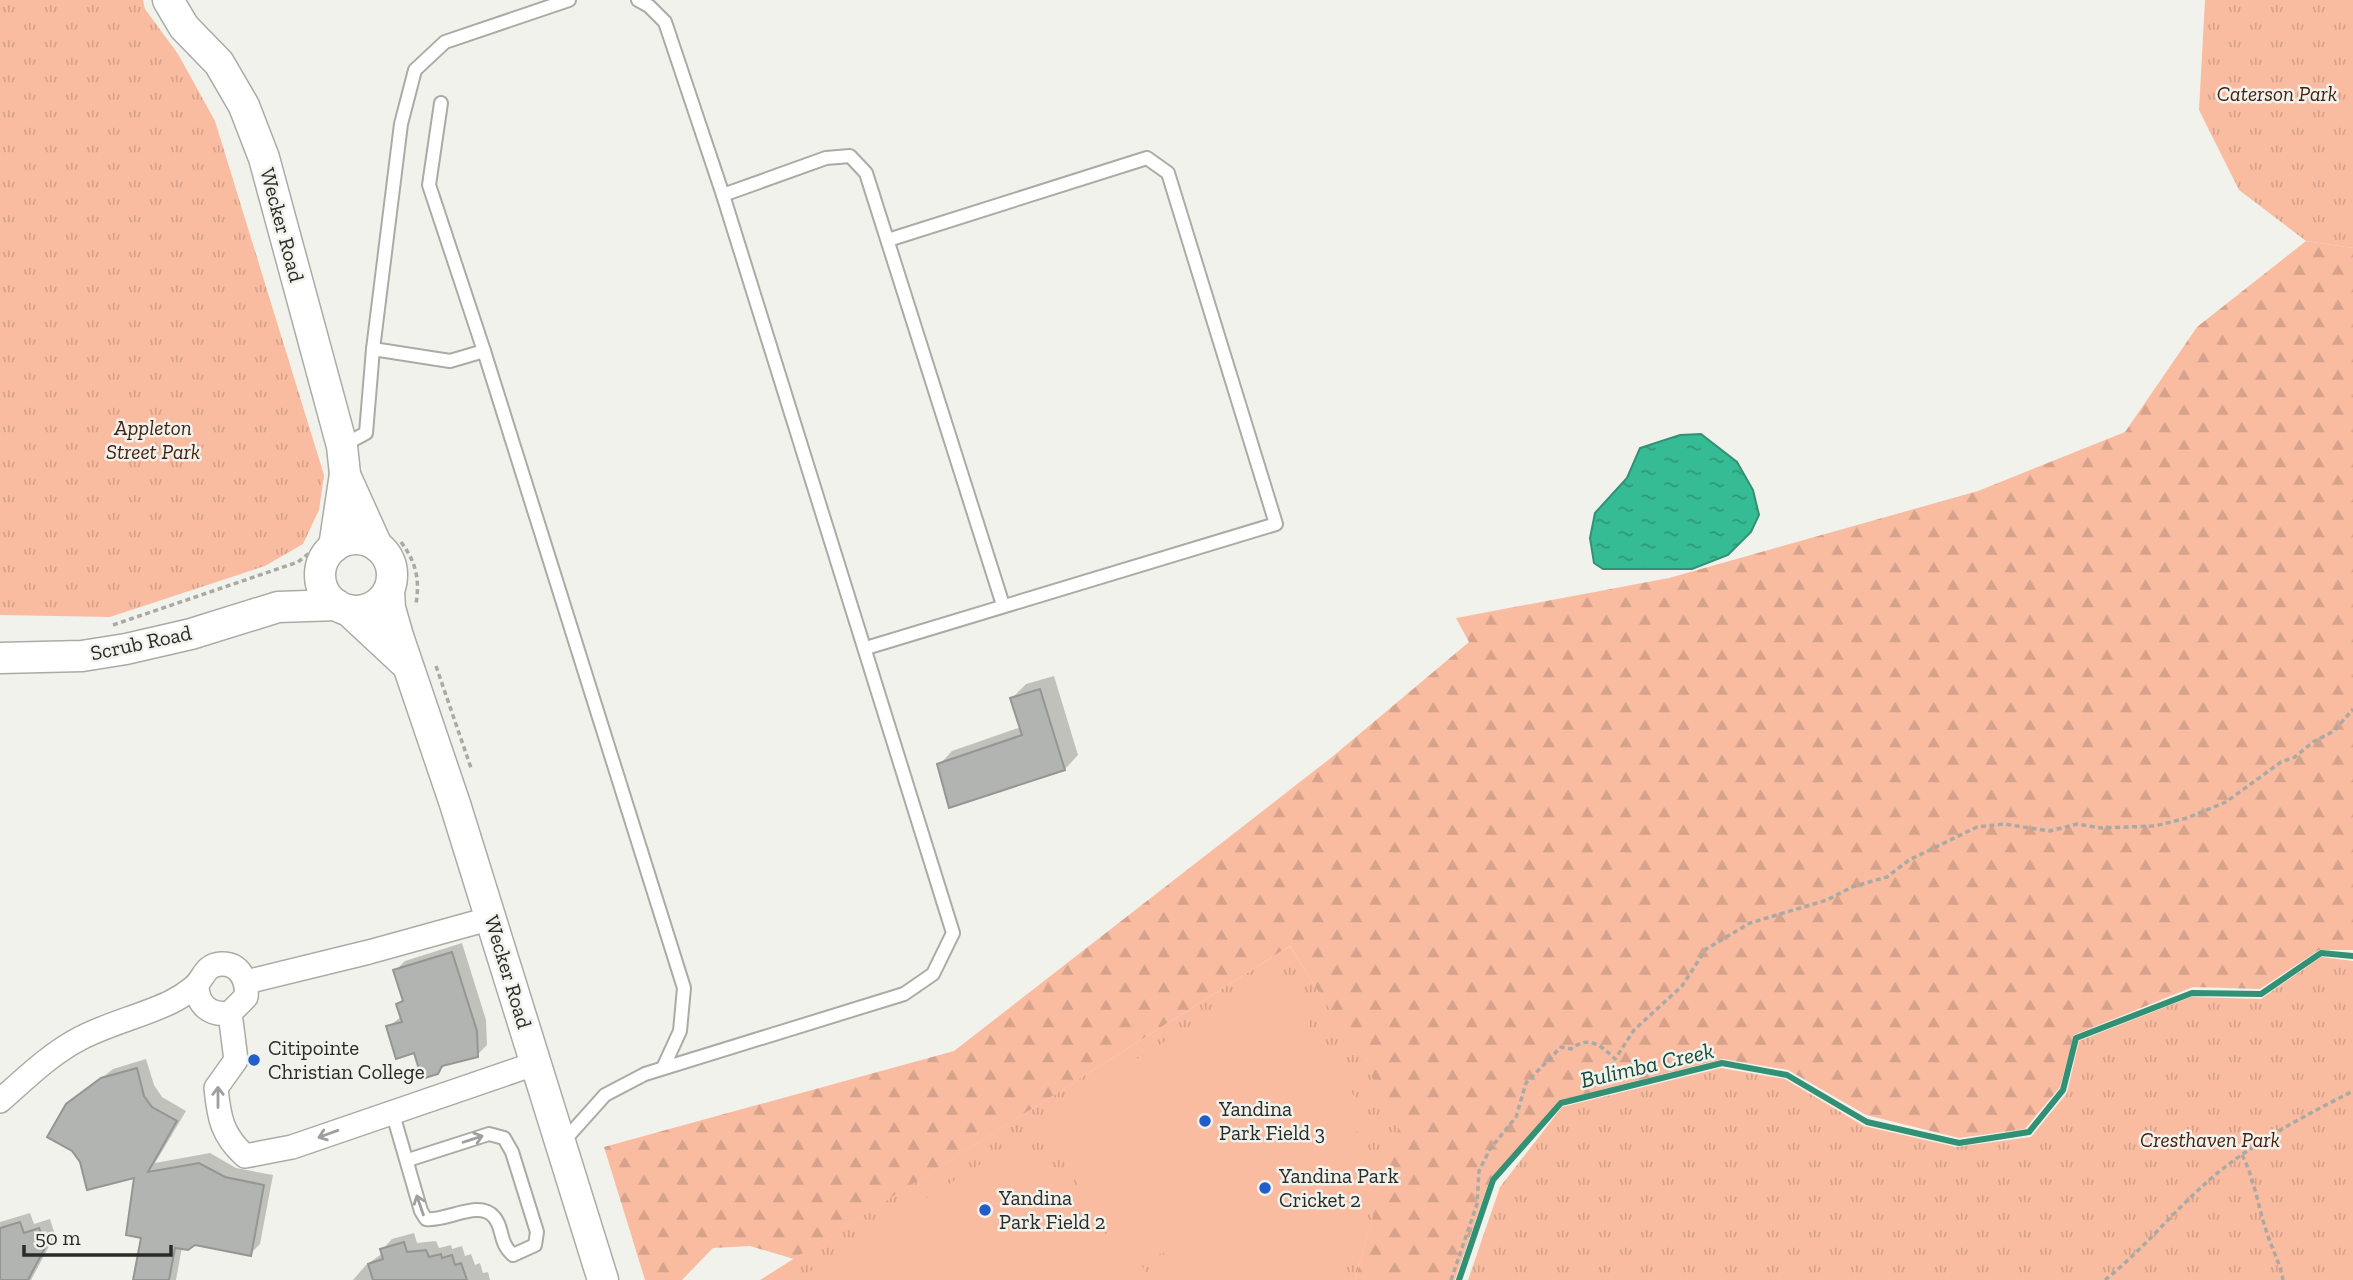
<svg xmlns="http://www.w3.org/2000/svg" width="2353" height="1280" viewBox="0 0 2353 1280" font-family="'Zilla Slab',serif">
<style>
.forest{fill:url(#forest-firs)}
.park{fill:url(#park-tufts)}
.garden{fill:#fabca1}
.water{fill:url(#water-ripples);stroke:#329074;stroke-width:2}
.shadow{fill:#0003}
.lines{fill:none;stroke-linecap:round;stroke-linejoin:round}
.stream{stroke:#329074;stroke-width:6}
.building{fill:#b1b4b0;stroke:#939692;stroke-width:2}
.service-casing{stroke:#ababa6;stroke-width:16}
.minor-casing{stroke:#ababa6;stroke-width:26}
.tertiary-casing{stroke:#ababa6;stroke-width:33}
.path{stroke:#aaaaa5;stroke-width:3.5;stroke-dasharray:5 3.5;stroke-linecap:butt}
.service{stroke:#fff;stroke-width:12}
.minor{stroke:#fff;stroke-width:23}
.tertiary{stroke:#fff;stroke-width:30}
.oneway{stroke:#9f9f9e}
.poi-dot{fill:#235dca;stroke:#f2f2ec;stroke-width:2.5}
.labels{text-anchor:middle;stroke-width:5;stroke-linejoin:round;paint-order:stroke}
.park-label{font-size:21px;font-style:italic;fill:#462110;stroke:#f2f2ec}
.street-label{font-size:21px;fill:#2a2a28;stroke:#f2f2ec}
.poi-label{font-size:21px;fill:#2a2a28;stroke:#f2f2ec;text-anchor:start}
.water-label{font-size:23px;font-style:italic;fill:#144a39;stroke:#f2f2ec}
</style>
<defs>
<pattern id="forest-firs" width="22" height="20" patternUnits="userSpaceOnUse" patternTransform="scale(1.75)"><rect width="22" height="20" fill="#fabca1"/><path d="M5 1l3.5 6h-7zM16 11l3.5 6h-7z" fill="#d6a28b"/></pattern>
<pattern id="park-tufts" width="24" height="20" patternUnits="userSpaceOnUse" patternTransform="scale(1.75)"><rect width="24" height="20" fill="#fabca1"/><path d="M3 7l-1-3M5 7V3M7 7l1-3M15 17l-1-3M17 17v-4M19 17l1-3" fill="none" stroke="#d6a28b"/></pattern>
<pattern id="water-ripples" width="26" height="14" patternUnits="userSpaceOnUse" patternTransform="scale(1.75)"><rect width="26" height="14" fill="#36bc94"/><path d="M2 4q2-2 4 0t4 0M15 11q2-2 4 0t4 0" fill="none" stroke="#2e9979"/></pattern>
</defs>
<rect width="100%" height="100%" fill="#f2f2ec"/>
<path class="forest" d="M2306 241 2353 248V950H2319L2260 989 2193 987 2074 1035 2060 1087 2025 1129 1959 1138 1866 1115 1788 1070 1723 1059 1561 1100 1490 1179 1455 1280H1355L1399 1122 1290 946 794 1259 750 1246 713 1248 682 1280H645L604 1147 954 1051 1332 757 1469 642 1456 618 1669 578 1978 491 2125 432 2197 327Z"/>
<g class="park">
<path d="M0 0H143L145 9 178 54 215 121 324 475 319 510 303 544 265 566 110 617 0 615Z"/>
<path d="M2205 0H2353V248L2306 241 2239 190 2199 110Z"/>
<path d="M1290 946 1400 1122 1355 1280H760Z"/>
<path d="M2321 957 2353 961V1280H1468L1500 1187 1562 1107 1721 1068 1785 1079 1864 1126 1956 1147 2031 1137 2067 1093 2079 1041 2191 997 2261 999Z"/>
</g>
<path class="garden" d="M1276 973 1371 1123 1348 1137C1394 1193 1365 1236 1325 1280H1181L1163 1252 1141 1265 1152 1280H796L1019 1140 1058 1203 1071 1208 1111 1238 1038 1120Z"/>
<path class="water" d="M1701 434 1737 462 1753 490 1759 515 1751 532 1728 555 1692 569H1603L1594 563 1590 538 1595 513 1627 478 1640 448 1680 435Z"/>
<g class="shadow">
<path d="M1054 676 1078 755 1065 769 939 765 952 751 1021 727 1012 698 1026 684Z"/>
<path d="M462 943 486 1020 487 1045 477 1055 447 1063 437 1073 388 1027 402 1016 398 1004 404 999 395 971 405 961Z"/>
<path d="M146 1059 154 1085 162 1097 186 1111 155 1163 210 1153 236 1168 273 1175 260 1244 250 1254 194 1244 182 1247 176 1280H135L143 1237 136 1175 67 1105 113 1069Z"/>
<path d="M30 1213 34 1224 50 1219 55 1235 31 1280H1L0 1222Z"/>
<path d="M414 1233 417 1243 436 1241 439 1248 451 1245 452 1249 462 1246 465 1256 471 1254 475 1265 480 1263 483 1273 488 1272 490 1280H353L366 1265 383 1253 382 1250 392 1239Z"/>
</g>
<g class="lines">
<path class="stream" d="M1459 1280 1493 1180 1561 1103 1722 1063 1787 1075 1867 1122 1959 1143 2029 1132 2063 1090 2076 1038 2192 993 2261 994 2321 953 2353 956"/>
</g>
<g class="building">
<path d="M1040 689 1065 770 949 808 937 764 1022 735 1010 698Z"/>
<path d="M452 952 477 1031 478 1057 442 1066 438 1074 422 1079 414 1053 396 1059 386 1026 402 1022 396 1004 403 1001 393 970Z"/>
<path d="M137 1068 144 1096 152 1107 177 1121 148 1172 199 1163 225 1177 264 1185 251 1256 195 1245 188 1250 175 1248 169 1280H133L141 1238 126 1235 134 1178 87 1190 80 1162 72 1151 47 1137 66 1104 101 1078Z"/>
<path d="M20 1222 24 1233 39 1228 46 1246 28 1280H0V1228Z"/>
<path d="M404 1242 407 1252 426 1250 429 1257 441 1254 442 1258 452 1255 455 1265 461 1263 467 1280H373L368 1264 383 1259 380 1249Z"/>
</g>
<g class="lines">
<defs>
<g id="service">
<path d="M441 103 429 185 484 351"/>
<path d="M723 195 826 158 850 156 866 173 1003 605"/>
<path d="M373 349 450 361 484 351 684 988 680 1031 663 1068"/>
<path d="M342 446 366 433 373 349 401 124 415 70 445 42 569 0"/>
<path d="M866 648 1276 524 1168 173 1147 158 888 240"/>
<path d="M392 1111 421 1211 426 1219C446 1222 479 1199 494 1217 504 1228 498 1242 513 1255L535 1245 537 1232 512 1152 504 1138 489 1134 408 1160"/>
<path d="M562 1143 605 1095 645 1074 904 994 933 974 953 933 723 195 665 22 649 6 638 0"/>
</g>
<g id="minor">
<path d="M246 982 369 952 492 918"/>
<path d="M230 1013 236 1060 216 1088C219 1118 222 1135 245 1156L292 1147 537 1063"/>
<path d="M0 1101C26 1078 50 1054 81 1038 110 1023 142 1016 171 1002 179 998 188 992 194 987 204 979 204 965 221 964 240 963 248 981 246 997L230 1013C210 1016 197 1005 197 985"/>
</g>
<g id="tertiary">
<path d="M168 0 184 27 219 63 244 106 264 158 342 446 345 474 334 547"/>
<path d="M345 475 377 546"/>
<circle cx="356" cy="575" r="36"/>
<path d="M389 591 390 608 398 636 455 804 603 1280"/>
<path d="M348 610 407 665"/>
<path d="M0 658 82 656 126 649 191 634 278 607 337 605"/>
</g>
</defs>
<use href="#service" class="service-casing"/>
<use href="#minor" class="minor-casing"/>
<use href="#tertiary" class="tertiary-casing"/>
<g class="path">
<path d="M401 542C416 562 420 579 416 604"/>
<path d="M113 625 298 562 312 551"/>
<path d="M436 666 471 768"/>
<path d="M2242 1155C2255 1179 2258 1208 2267 1233 2272 1249 2280 1263 2283 1280"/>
<path d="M1451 1280 1477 1204 1479 1171 1490 1149 1516 1117 1526 1083 1561 1047 1571 1049C1588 1035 1601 1045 1615 1059L1634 1030 1682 986 1706 949 1750 923 1827 900 1852 887 1887 877 1909 860 1977 827 2004 824 2050 831 2077 824 2101 828 2155 826 2187 818 2226 802 2281 762 2295 757 2313 742 2334 731 2353 709"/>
<path d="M2105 1280C2145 1248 2176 1208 2215 1175 2256 1141 2306 1115 2353 1091"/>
</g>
<use href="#service" class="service"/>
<use href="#minor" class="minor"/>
<use href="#tertiary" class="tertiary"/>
</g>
<defs><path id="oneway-shaft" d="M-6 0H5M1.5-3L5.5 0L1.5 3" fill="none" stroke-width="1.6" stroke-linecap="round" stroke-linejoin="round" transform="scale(1.75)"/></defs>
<g class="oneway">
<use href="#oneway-shaft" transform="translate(218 1097) rotate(-90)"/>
<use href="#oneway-shaft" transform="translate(328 1134) rotate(160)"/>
<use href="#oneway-shaft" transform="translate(473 1139) rotate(-18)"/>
<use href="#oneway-shaft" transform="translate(420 1205) rotate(-109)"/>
</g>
<g class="poi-dot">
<circle cx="254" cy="1060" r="7"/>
<circle cx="1205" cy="1121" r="7"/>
<circle cx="1265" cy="1188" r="7"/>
<circle cx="985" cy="1210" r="7"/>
</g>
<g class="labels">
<g class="park-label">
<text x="2277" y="101">Caterson Park</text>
<text x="153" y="435">Appleton<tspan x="153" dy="24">Street Park</tspan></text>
<text x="2210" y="1147">Cresthaven Park</text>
</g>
<g class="street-label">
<text transform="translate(282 225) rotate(75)" y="7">Wecker Road</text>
<text transform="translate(141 643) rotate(-12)" y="7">Scrub Road</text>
<text transform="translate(508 972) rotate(73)" y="7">Wecker Road</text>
</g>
<g class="poi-label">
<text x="268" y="1055">Citipointe<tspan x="268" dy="24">Christian College</tspan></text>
<text x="1219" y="1116">Yandina<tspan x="1219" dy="24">Park Field 3</tspan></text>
<text x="1279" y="1183">Yandina Park<tspan x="1279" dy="24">Cricket 2</tspan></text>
<text x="999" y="1205">Yandina<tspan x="999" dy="24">Park Field 2</tspan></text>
</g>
<g class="water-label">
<text transform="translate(1647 1065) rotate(-13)" y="8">Bulimba Creek</text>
</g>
</g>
<path d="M24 1245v10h147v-10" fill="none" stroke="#2a2a28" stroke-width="3.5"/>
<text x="35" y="1245" font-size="21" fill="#2a2a28" stroke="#f2f2ec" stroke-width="5" paint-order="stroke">50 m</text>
</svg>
